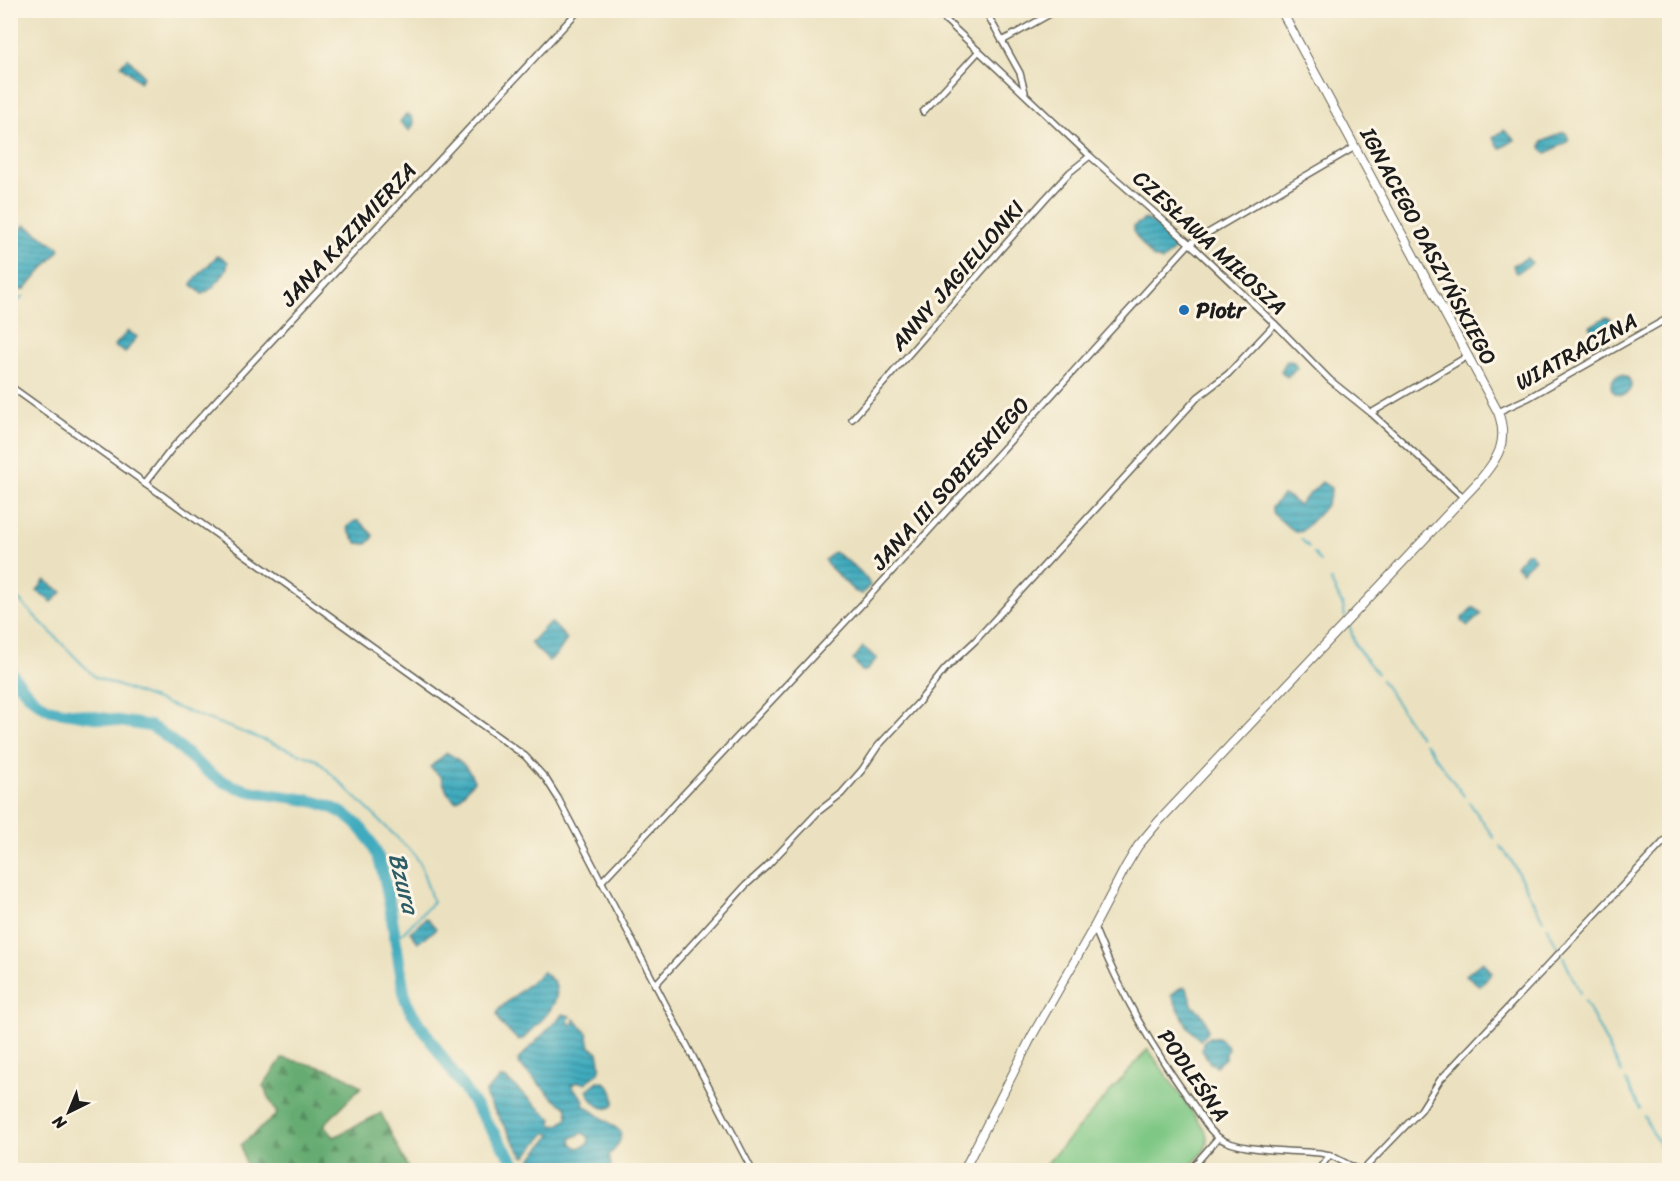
<svg xmlns="http://www.w3.org/2000/svg" width="1680" height="1181" viewBox="0 0 1680 1181" font-family="Sriracha,sans-serif">
<style>
.forest{fill:url(#forest-firs);stroke:#416447;stroke-width:1.5}
.pitch{fill:#7ec784;stroke:#4d7250;stroke-width:1.5}
.water{fill:url(#water-rules);stroke:#2e646d;stroke-width:1.5;fill-rule:evenodd}
.lines{fill:none;stroke-linecap:round;stroke-linejoin:round}
.stream{stroke:#3fabbe;stroke-width:2}
.river{stroke:#3fabbe;stroke-width:12}
.street-casing{stroke:#646155;stroke-width:8}
.secondary-casing{stroke:#646155;stroke-width:10}
.street{stroke:#fff;stroke-width:5}
.secondary{stroke:#fff;stroke-width:8}
.poi-dot{fill:#1f6fb2;stroke:#fcf5e5;stroke-width:2}
.labels{text-anchor:middle;stroke-width:6;stroke-linejoin:round;paint-order:stroke}
.street-label{font-size:22px;fill:#1c1c1c;stroke:#fcf5e5}
.poi-label{font-size:22px;font-weight:bold;fill:#1c1c1c;stroke:#fcf5e5;text-anchor:start}
.water-label{font-size:24px;font-style:italic;fill:#2c5c65;stroke:#fcf5e5}
</style>
<defs>
<pattern id="forest-firs" width="22" height="20" patternUnits="userSpaceOnUse" patternTransform="scale(1.5)"><rect width="22" height="20" fill="#66ac72"/><path d="M5 1l3.5 6h-7zM16 11l3.5 6h-7z" fill="#538b5d"/></pattern>
<pattern id="water-rules" width="6" height="5" patternUnits="userSpaceOnUse" patternTransform="scale(1.5)"><rect width="6" height="5" fill="#3fabbe"/><path d="M0 2.5h6" fill="none" stroke="#348a9a"/></pattern>
</defs>
<rect width="100%" height="100%" fill="#fcf5e5"/>
<filter id="ink" filterUnits="userSpaceOnUse"><feTurbulence type="fractalNoise" baseFrequency=".0167" numOctaves="2"/><feDisplacementMap in="SourceGraphic" scale="12" xChannelSelector="R" yChannelSelector="G"/><feConvolveMatrix kernelMatrix="1 2 1 2 8 2 1 2 1" color-interpolation-filters="sRGB"/></filter>
<filter id="wash" filterUnits="userSpaceOnUse"><feTurbulence type="fractalNoise" baseFrequency=".008" numOctaves="4" result="noise"/><feDisplacementMap in="SourceGraphic" scale="24" xChannelSelector="R" yChannelSelector="G"/><feGaussianBlur stdDeviation="1.35" result="paint"/><feColorMatrix in="noise" values="0 0 0 0 0 0 0 0 0 0 0 0 0 0 0 0 0 1.4 0 .05"/><feComposite in="paint" operator="in"/></filter>
<g filter="url(#wash)">
<rect width="100%" height="100%" fill="#ebe1c0"/>
<path class="forest" d="M282 1058C308 1064 341 1069 361 1087L324 1125 334 1137 381 1113 409 1170H242L246 1167 241 1145 277 1114 263 1086Z"/>
<path class="pitch" d="M1148 1049 1205 1130C1213 1148 1197 1158 1186 1170H1041Z"/>
<g class="water">
<path d="M128 58 144 76 140 82 121 65Z"/>
<path d="M406 114 411 116 414 123 410 131 400 122Z"/>
<path d="M1504 130 1515 140 1500 149 1493 138Z"/>
<path d="M1563 132 1566 133 1569 140 1567 142 1547 153 1544 152 1541 147 1542 142Z"/>
<path d="M1145 219C1156 223 1176 237 1174 250L1162 261 1152 257 1134 233V226Z"/>
<path d="M24 225C34 228 47 242 59 247L60 250 25 289 19 291 11 287V241Z"/>
<path d="M217 256H220L228 262C228 272 212 291 202 294L192 285V282Z"/>
<path d="M1527 258 1532 263 1517 273 1515 272 1513 265Z"/>
<path d="M1606 317 1610 318 1618 334 1597 345 1593 338 1599 332 1596 330 1592 332 1590 326Z"/>
<path d="M128 331 137 337 125 353 114 346Z"/>
<path d="M1287 360 1294 362 1297 368 1287 377 1281 371Z"/>
<circle cx="1621" cy="385" r="10"/>
<path d="M1322 482 1331 488C1333 504 1313 519 1303 530L1297 532 1292 530 1272 513V507L1283 495 1289 497 1298 505Z"/>
<path d="M355 521H359L373 535V538L367 544 357 543 347 529 348 526Z"/>
<path d="M834 552C846 560 864 571 870 585L862 594 854 591 826 563 825 560Z"/>
<path d="M1526 553H1531L1535 559 1522 571 1516 566Z"/>
<path d="M45 580 62 592 52 602 37 591Z"/>
<path d="M1472 608H1475L1481 613 1480 615 1468 626 1462 621V618Z"/>
<path d="M549 623H552L567 639 558 653 549 661 530 643Z"/>
<path d="M863 647 877 658 866 671H862L853 660Z"/>
<path d="M447 753C458 758 470 769 474 781L458 800 455 801 447 792 441 777 430 767Z"/>
<path d="M426 918 436 928 434 931 418 942 410 932Z"/>
<path d="M1483 961 1492 973 1480 986 1466 975Z"/>
<path d="M543 972C546 975 552 979 554 982 566 1003 535 1026 523 1039L518 1040 501 1024 497 1014 499 1009Z"/>
<path d="M1185 987 1188 992 1193 1006C1202 1012 1207 1021 1208 1032L1200 1040 1188 1027 1171 995 1180 988Z"/>
<path d="M563 1014 570 1016 568 1021 571 1025 573 1024 574 1019C586 1032 587 1027 590 1047L598 1052C602 1072 603 1071 585 1083L578 1082 571 1085 584 1100 583 1105 593 1111 620 1131C623 1141 616 1149 609 1155L611 1165 610 1170H535L530 1160 552 1134 546 1133 526 1156H523L486 1097V1091L500 1079 505 1078 552 1119 551 1123 553 1126 561 1124 568 1117 567 1108 555 1100 519 1064 518 1060ZM582 1133 588 1136 589 1140 587 1145 578 1148 571 1143 572 1138Z"/>
<path d="M1209 1037 1219 1038 1228 1047 1225 1058 1216 1066 1210 1063 1202 1050 1203 1042Z"/>
<path d="M598 1081C610 1081 615 1094 614 1105 603 1115 591 1101 587 1090Z"/>
</g>
<g class="lines">
<g class="stream">
<path d="M10 309 23 296"/>
<path d="M1301 539 1309 547"/>
<path d="M1314 553 1320 562"/>
<path d="M1330 580 1343 606 1345 617"/>
<path d="M10 591 95 677 317 760 414 854 420 863 433 902 402 934"/>
<path d="M1350 627 1355 645 1377 674"/>
<path d="M1381 680 1420 737"/>
<path d="M10 688H22"/>
<path d="M1425 743 1464 796"/>
<path d="M1469 802 1494 838"/>
<path d="M1500 846 1511 860 1543 920"/>
<path d="M1547 927 1559 950"/>
<path d="M1563 957 1580 993"/>
<path d="M1585 1001 1622 1073"/>
<path d="M1626 1081 1640 1109"/>
<path d="M1644 1116 1670 1166"/>
</g>
<path class="river" d="M10 671C22 688 32 701 51 710L150 726C180 742 199 772 231 785 258 796 289 795 316 802 379 819 384 871 393 925 397 950 401 974 405 998L409 1008 519 1170"/>
</g>
</g>
<g filter="url(#ink)">
<g class="lines">
<defs>
<g id="street">
<path d="M935 10 1090 156 1198 251 1279 328 1330 380 1371 413 1463 497"/>
<path d="M985 10 1020 73 1025 92"/>
<path d="M1002 41 1057 10"/>
<path d="M923 112 979 51"/>
<path d="M10 386 525 756 546 779 558 798 752 1170"/>
<path d="M1498 412 1528 398 1670 317"/>
<path d="M1371 413 1468 356"/>
<path d="M852 419 1045 199 1070 172 1090 156"/>
<path d="M145 483 174 446 579 10"/>
<path d="M601 882 865 601 1189 244 1355 147"/>
<path d="M1094 927C1121 994 1152 1049 1195 1107 1203 1119 1211 1135 1225 1141 1246 1151 1295 1151 1320 1153L1330 1155 1359 1170"/>
<path d="M655 985 746 885 766 867 819 811 841 794 862 770 878 746 918 703 945 669 975 641 1198 397 1228 374 1275 324"/>
<path d="M1190 1170 1218 1138"/>
<path d="M1318 1170 1330 1155"/>
<path d="M1363 1170 1421 1110 1440 1080 1670 835"/>
</g>
<path id="secondary" d="M964 1170 1032 1036 1094 927 1126 866 1138 846 1159 821 1478 482C1498 459 1509 442 1498 412L1281 10"/>
</defs>
<use href="#street" class="street-casing"/>
<use href="#secondary" class="secondary-casing"/>
<use href="#street" class="street"/>
<use href="#secondary" class="secondary"/>
</g>
</g>
<circle class="poi-dot" cx="1184" cy="310" r="6"/>
<g class="labels">
<g class="street-label">
<text transform="translate(348 234) rotate(-47)" y="8">JANA KAZIMIERZA</text>
<text transform="translate(1210 242) rotate(43)" y="8">CZESŁAWA MIŁOSZA</text>
<text transform="translate(1429 246) rotate(62)" y="8">IGNACEGO DASZYŃSKIEGO</text>
<text transform="translate(957 275) rotate(-49)" y="8">ANNY JAGIELLONKI</text>
<text transform="translate(1576 351) rotate(-29)" y="8">WIATRACZNA</text>
<text transform="translate(950 483) rotate(-48)" y="8">JANA III SOBIESKIEGO</text>
<text transform="translate(1194 1075) rotate(55)" y="8">PODLEŚNA</text>
</g>
<g class="poi-label">
<text x="1196" y="318">Piotr</text>
</g>
<g class="water-label">
<text transform="translate(404 883) rotate(76)" y="8">Bzura</text>
</g>
</g>
<rect width="1680" height="1181" fill="none" stroke="#fcf5e5" stroke-width="36"/>
<g transform="translate(69 1112) rotate(223)" stroke="#fcf5e5" stroke-width="4.5" paint-order="stroke">
<path d="M0-4.5L10 22L0 15L-10 22Z" fill="#1c1c1c"/>
<text y="-9" font-size="16" font-weight="bold" text-anchor="middle" fill="#1c1c1c">N</text>
</g>
</svg>
